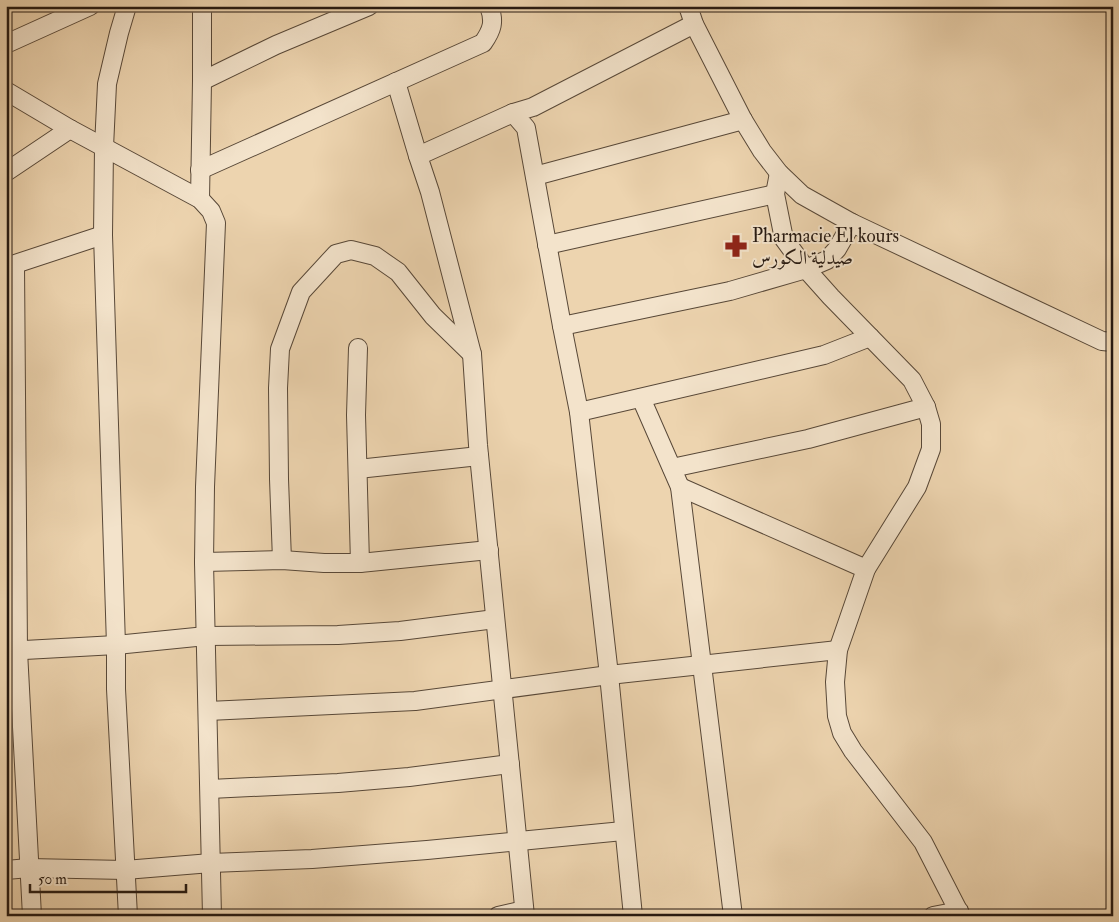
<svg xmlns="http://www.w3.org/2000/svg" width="1119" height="922" viewBox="0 0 1119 922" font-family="'IM FELL Double Pica',Amiri,serif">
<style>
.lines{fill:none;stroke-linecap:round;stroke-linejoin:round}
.minor-casing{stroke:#584838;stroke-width:20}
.minor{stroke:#f3e3cb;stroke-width:18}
.labels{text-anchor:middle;stroke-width:4;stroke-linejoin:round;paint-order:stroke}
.poi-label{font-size:19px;fill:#261911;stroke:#f3e3cb;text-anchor:start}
</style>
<rect width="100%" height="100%" fill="#edd4af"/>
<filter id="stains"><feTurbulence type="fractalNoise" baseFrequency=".004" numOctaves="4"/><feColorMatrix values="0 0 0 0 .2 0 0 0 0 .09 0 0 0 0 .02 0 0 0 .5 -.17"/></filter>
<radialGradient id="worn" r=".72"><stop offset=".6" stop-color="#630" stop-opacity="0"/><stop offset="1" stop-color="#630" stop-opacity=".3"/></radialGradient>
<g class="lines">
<defs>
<g id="minor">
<path d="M127 6 119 33 107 84 104 147 103 235 116 645V689L128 916"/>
<path d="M688 6 694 24 743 120 762 151 779 173 802 195 852 223 1102 341 1113 342"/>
<path d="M6 44 90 6"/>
<path d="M202 81 276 45 369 6"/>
<path d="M396 82 418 156"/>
<path d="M6 91 70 129 200 199 211 211 216 223 205 487 204 562 212 916"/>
<path d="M513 113 418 156 430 192 472 354 478 445 525 916"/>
<path d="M200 170 483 43C492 30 495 22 489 6"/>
<path d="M6 172 70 129"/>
<path d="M779 173 775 194 784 239 806 269 831 297 912 380 926 407 931 424V449L917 487 866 569 838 650 835 682 837 716 842 733 853 751 923 842 961 916"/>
<path d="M535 176 743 120"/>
<path d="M200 199 202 81V6"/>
<path d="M547 245 775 194"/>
<path d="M15 265 18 651 32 916"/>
<path d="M6 267 103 235"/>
<path d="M562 326 730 291 806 269 827 260 837 249 852 223"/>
<path d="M358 348 356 415 360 563"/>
<path d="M641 398 680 487 733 916"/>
<path d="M579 412 824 355 870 337"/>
<path d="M672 468 808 439 926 407"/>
<path d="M358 469 479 456"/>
<path d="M680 487 866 569"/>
<path d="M282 560 279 479 278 388 280 349 301 292 336 254 351 250 375 256 398 272 433 316 472 354"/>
<path d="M204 562 282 560 324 563H360L489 550"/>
<path d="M6 651 116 645 206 636 338 635 400 631 495 619"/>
<path d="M208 711 415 701 609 675 838 650"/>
<path d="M210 789 338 783 409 777 510 764"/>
<path d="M6 870 29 868 125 870 211 863 312 859 427 850 623 831"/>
<path d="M498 916 524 910"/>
<path d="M633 916 609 675 579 412 562 326 526 128 513 113 533 107 694 24"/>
<path d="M933 916 959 911"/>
</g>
</defs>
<use href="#minor" class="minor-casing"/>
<use href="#minor" class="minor"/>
</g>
<defs>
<symbol id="pharmacy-bare" viewBox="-9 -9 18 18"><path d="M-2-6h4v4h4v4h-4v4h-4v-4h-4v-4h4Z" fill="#8f2418" stroke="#f3e3cb" stroke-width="2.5" paint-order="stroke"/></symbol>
</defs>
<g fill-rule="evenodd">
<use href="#pharmacy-bare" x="720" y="230" width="32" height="32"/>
</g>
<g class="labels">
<g class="poi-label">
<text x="752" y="242">Pharmacie El kours<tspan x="752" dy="22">صيدلية الكورس</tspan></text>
</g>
</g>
<rect width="1119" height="922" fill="none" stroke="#edd4af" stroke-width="25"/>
<rect x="8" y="8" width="1104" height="907" fill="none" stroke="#261911" stroke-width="2.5"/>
<rect x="12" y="12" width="1094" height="897" fill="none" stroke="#261911"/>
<path d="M30 884v8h156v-8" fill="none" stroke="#261911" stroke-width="2.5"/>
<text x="38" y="884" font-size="15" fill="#261911" stroke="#f3e3cb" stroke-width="4" paint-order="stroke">50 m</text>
<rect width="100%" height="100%" filter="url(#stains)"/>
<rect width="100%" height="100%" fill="url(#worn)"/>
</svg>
